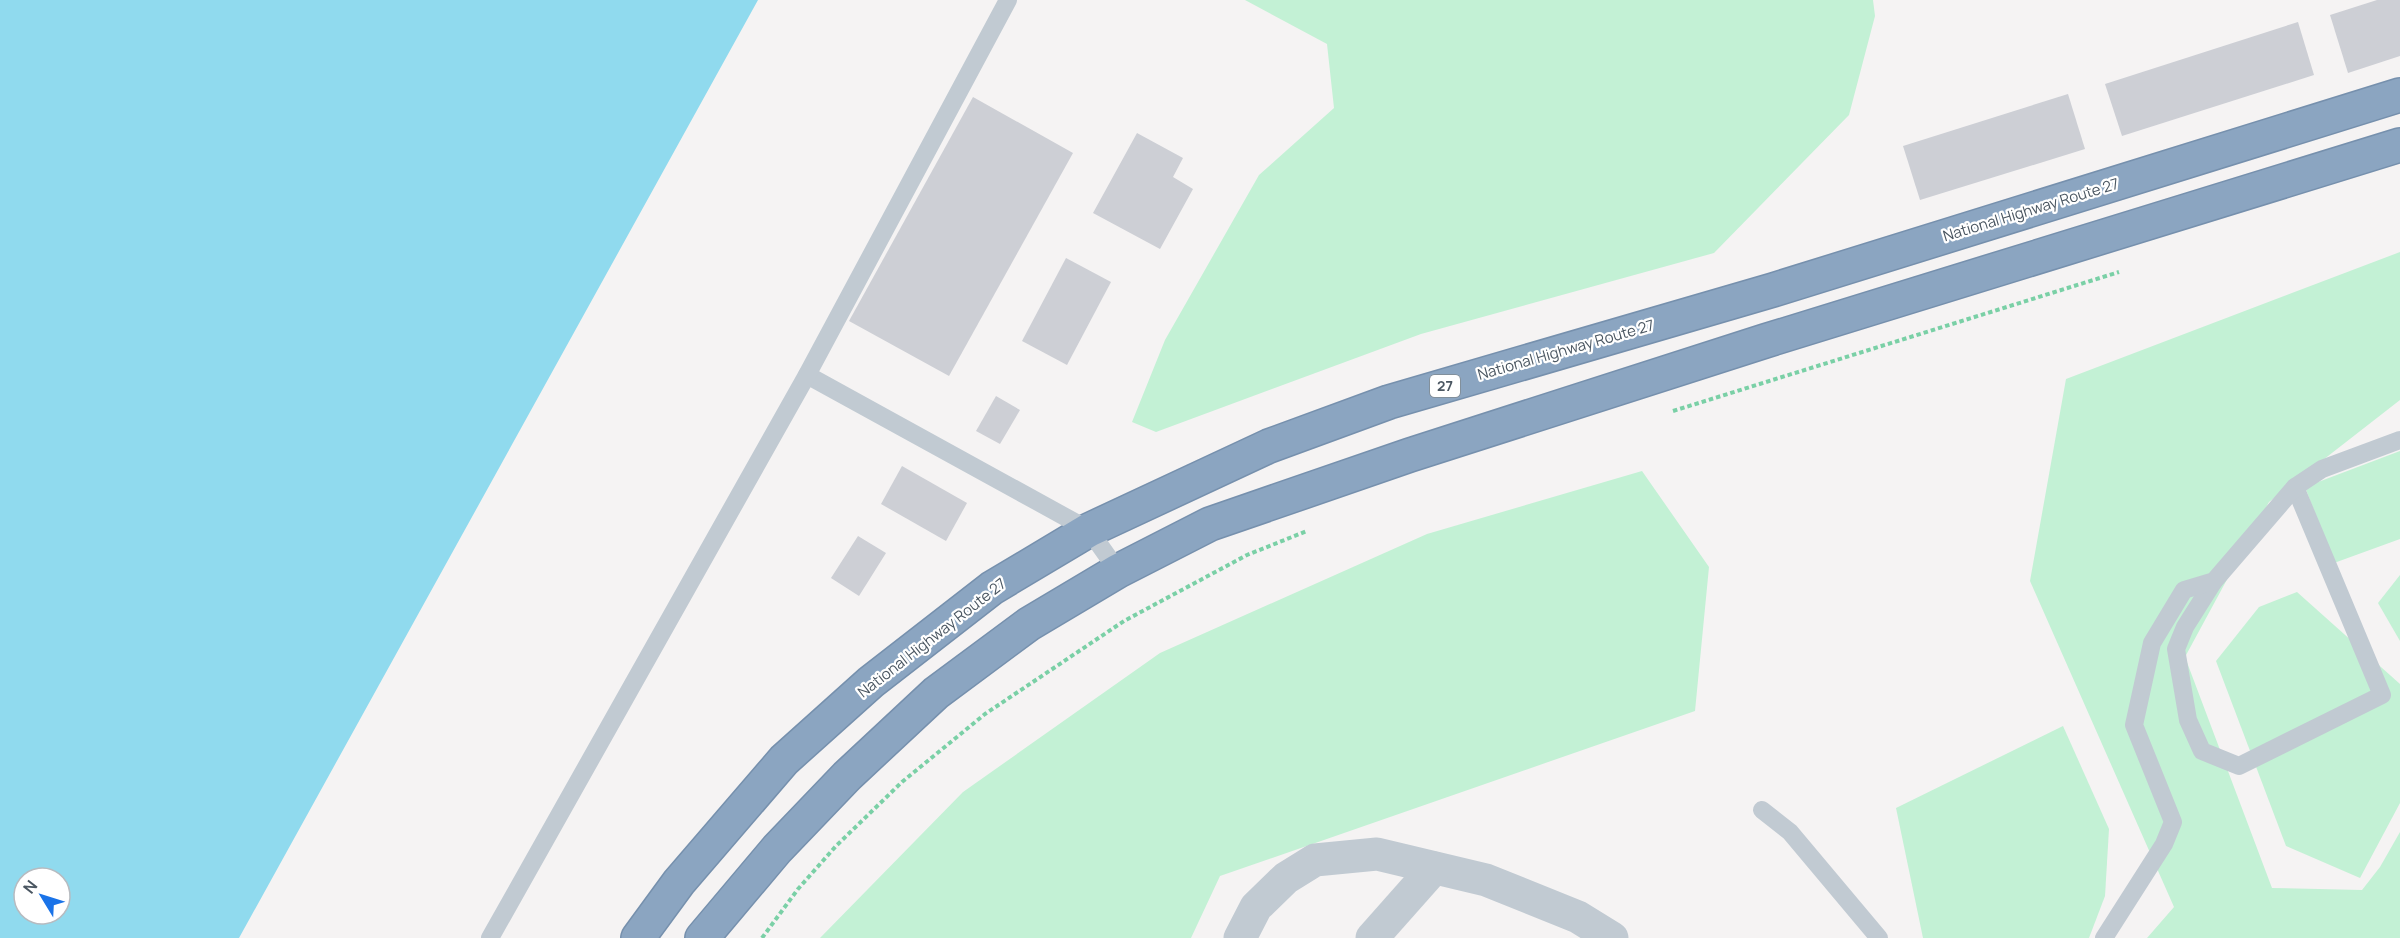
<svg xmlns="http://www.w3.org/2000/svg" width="2400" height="938" viewBox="0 0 2400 938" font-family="Manrope,sans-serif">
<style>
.green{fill:#c3f1d5}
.water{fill:#90daee;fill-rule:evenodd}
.building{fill:#cdcfd5}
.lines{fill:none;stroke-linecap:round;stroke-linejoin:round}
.highway-casing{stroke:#7690ad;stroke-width:36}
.path{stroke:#7ad0a6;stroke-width:4;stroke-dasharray:4.5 3;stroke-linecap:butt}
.lane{stroke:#c1cad2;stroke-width:18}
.street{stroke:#c1cad2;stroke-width:33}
.highway{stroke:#8ba5c1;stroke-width:33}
.labels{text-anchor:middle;stroke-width:4.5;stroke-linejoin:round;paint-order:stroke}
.shield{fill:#fff;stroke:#808990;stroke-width:1.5}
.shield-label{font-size:14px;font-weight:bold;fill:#4a5661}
.street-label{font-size:15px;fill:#4a5661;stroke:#fff}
</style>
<rect width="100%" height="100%" fill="#f5f3f3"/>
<g class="green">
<path d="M1245 0H1873L1875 16 1849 115 1714 253 1421 334 1156 432 1132 422 1165 340 1259 175 1334 108 1327 44Z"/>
<path d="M2400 252V400L2269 502 2185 657 2272 888 2362 890 2380 867 2400 832V938H2147L2174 907 2030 581 2066 379Z"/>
<path d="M2400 451V539L2334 563 2305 487Z"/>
<path d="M1642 471 1709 567 1695 711 1220 876 1191 938H820L963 792 1160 653 1427 534Z"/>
<path d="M2400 575V641L2378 603Z"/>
<path d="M2297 592 2400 684V803L2360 878 2286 846 2216 661 2259 607Z"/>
<path d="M2063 726 2109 829 2105 896 2089 938H1923L1896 808Z"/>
</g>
<path class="water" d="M0 0H758L239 938H0ZM24 878H60V914H24Z"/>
<g class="building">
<path d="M2377 0H2400V56L2348 73 2330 15Z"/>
<path d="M2298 22 2314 75 2122 136 2105 84Z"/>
<path d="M2068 94 2085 149 1920 200 1903 146Z"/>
<path d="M973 97 1073 153 949 376 849 321Z"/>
<path d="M1137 133 1183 158 1173 177 1193 189 1160 249 1093 213Z"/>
<path d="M1066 258 1111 282 1067 365 1022 341Z"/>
<path d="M996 396 1020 410 1000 444 976 431Z"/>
<path d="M902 466 967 503 946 541 881 504Z"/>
<path d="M858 536 886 553 859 596 831 578Z"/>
</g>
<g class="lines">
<defs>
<g id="highway">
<path d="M638 938 679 882 784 760 871 682 992 588 1089 530 1269 446 1389 402 1773 290 2400 95"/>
<path d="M702 938 777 849 847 776 936 693 1029 624 1118 571 1210 524 1410 455 1765 341 2400 145"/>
</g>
</defs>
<use href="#highway" class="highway-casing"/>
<g class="path">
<path d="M1673 411 2119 272"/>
<path d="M762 938 798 889 836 846 902 782 985 714 1124 621 1247 555 1307 531"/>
</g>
<g class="lane">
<path d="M807 375 1089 530 1118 571"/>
<path d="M2214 581 2185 627 2176 649 2188 720 2202 751 2239 766 2382 695 2295 487"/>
<path d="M1762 810 1790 832 1879 938"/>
<path d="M490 938 807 375 1008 0"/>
<path d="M2104 938 2164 844 2173 822 2134 725 2152 643 2184 590 2214 581 2295 487 2322 469 2400 440"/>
</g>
<g class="street">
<path d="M1240 938 1256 907 1286 878 1315 860 1377 854 1486 880 1578 917 1612 938"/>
<path d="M1372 938 1434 868"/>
</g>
<use href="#highway" class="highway"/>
</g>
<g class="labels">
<rect class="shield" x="1430" y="375" width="30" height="22" rx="4.5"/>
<g class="shield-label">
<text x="1445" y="391">27</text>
</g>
<g class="street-label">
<text transform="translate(2031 210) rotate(-17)" y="5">National Highway Route 27</text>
<text transform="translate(1566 350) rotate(-16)" y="5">National Highway Route 27</text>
<text transform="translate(932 638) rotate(-38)" y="5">National Highway Route 27</text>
</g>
</g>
<g transform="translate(42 896) rotate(308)"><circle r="28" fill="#ffffff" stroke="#b7bbc0" stroke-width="1.5"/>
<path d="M0-4.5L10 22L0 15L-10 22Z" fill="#1a73e8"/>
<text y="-9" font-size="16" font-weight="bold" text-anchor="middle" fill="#4a5661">N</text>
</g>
</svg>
